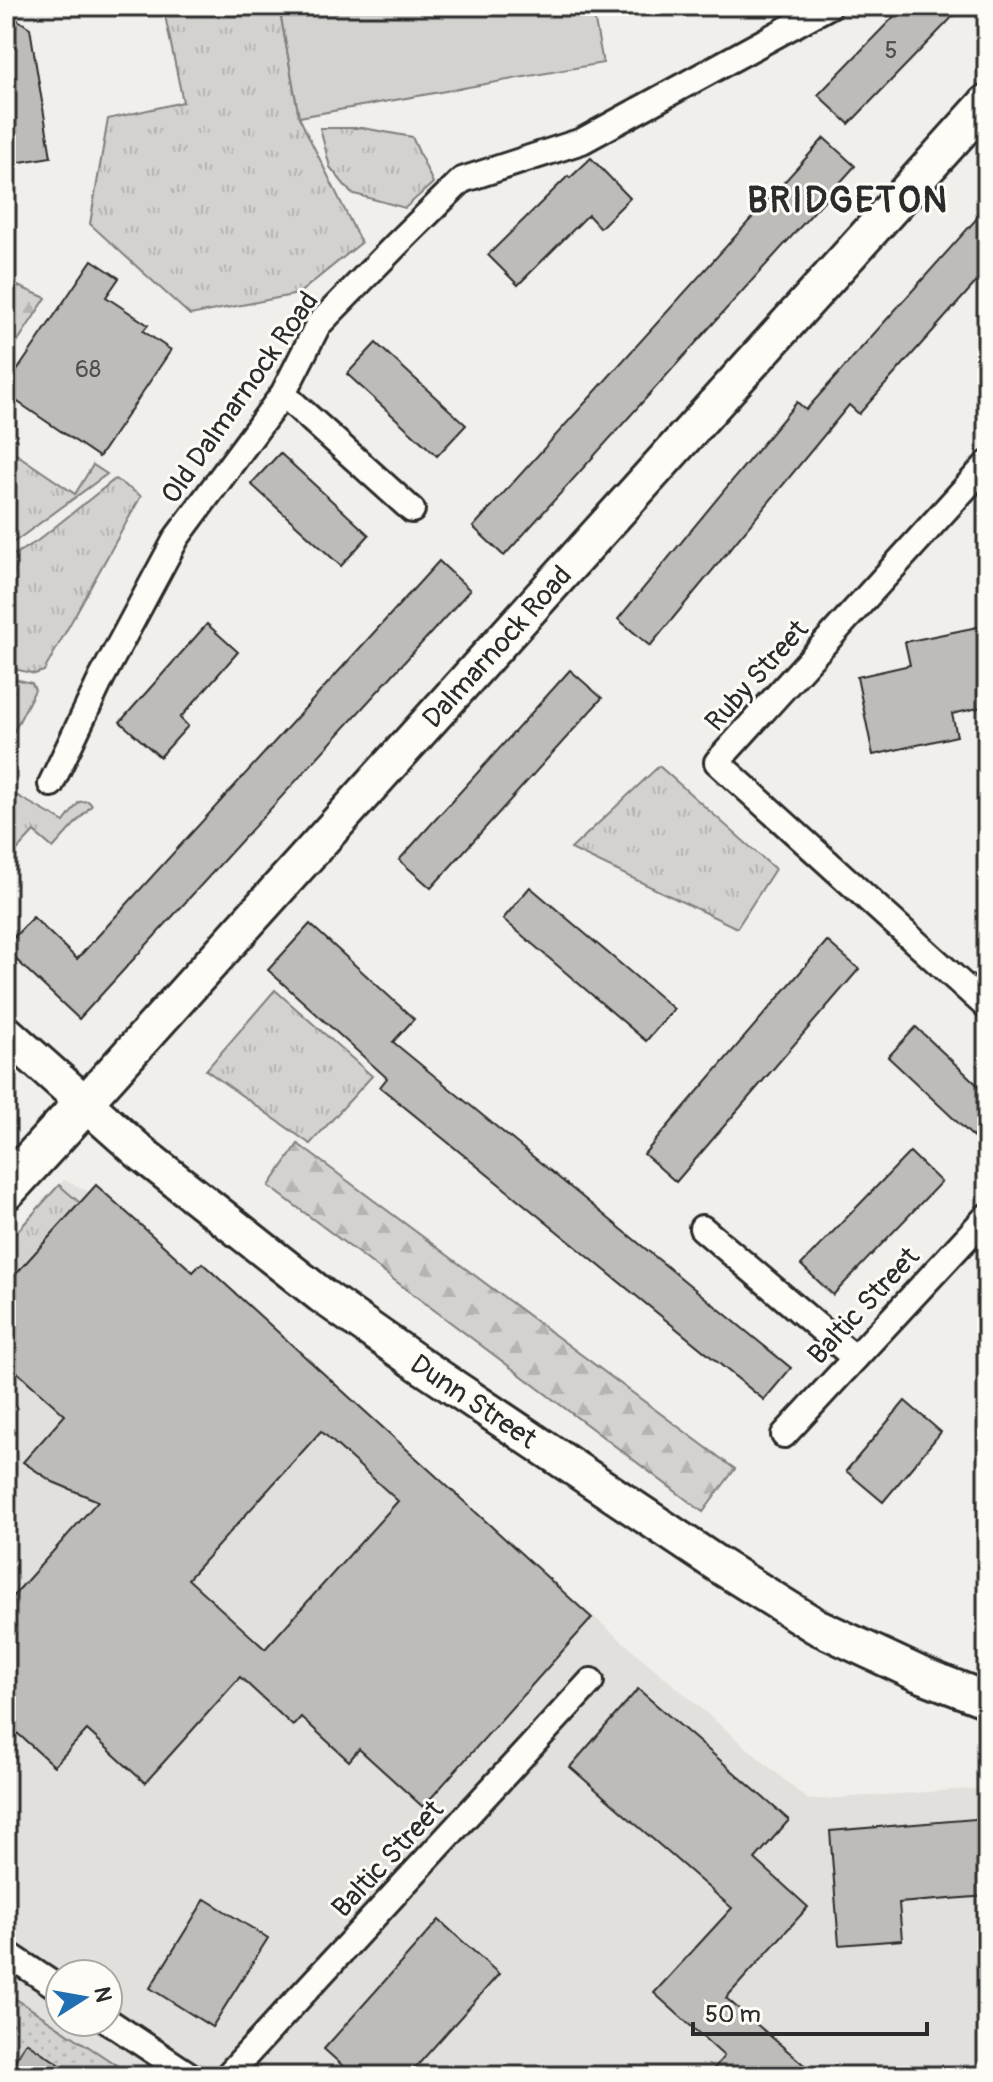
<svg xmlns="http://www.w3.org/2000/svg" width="993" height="2082" viewBox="0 0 993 2082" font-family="Pangolin,sans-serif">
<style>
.built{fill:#e1e0dc;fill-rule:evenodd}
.grass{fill:url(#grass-tufts);stroke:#7f7e7d;stroke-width:2}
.forest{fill:url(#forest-firs);stroke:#7f7e7d;stroke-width:2}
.garden{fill:url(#garden-dots);stroke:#7f7e7d;stroke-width:2}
.pitch{fill:#d3d2cf;stroke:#7f7e7d;stroke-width:2}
.building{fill:#bdbcb8;stroke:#2b2b2b;stroke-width:2;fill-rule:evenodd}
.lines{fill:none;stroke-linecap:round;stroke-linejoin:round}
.street-casing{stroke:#2b2b2b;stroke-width:30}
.secondary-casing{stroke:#2b2b2b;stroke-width:40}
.primary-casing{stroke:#2b2b2b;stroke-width:46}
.street{stroke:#fdfcf7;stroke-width:24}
.secondary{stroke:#fdfcf7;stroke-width:34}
.primary{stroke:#fdfcf7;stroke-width:40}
.labels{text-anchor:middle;stroke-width:6;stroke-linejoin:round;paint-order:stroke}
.number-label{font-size:24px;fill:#504f4e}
.street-label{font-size:28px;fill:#2b2b2b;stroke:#fdfcf7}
.district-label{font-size:36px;font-weight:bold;letter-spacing:2px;fill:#2b2b2b;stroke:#fdfcf7}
</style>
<defs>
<pattern id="grass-tufts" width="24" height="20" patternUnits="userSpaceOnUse" patternTransform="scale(2)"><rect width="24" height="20" fill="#d3d2cf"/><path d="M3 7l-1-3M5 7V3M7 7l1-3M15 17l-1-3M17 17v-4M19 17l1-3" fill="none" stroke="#b5b4b2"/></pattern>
<pattern id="forest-firs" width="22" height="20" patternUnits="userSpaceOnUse" patternTransform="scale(2)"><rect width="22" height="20" fill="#d3d2cf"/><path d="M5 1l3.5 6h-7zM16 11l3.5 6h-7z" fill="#b5b4b2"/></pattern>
<pattern id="garden-dots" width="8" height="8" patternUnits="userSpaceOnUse" patternTransform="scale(2)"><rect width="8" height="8" fill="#d3d2cf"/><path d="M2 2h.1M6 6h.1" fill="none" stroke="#b5b4b2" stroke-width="1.8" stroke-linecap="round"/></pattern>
</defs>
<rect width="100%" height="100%" fill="#f0efeb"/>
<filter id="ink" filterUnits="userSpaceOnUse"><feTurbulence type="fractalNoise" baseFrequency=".0125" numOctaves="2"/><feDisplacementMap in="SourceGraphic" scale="16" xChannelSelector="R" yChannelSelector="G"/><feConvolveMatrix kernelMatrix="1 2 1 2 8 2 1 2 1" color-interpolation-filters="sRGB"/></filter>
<g filter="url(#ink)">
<path class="built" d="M64 1180 105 1199 808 1800 987 1788V2076H6V1245ZM60 1974H108V2022H60Z"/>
<g class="grass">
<path d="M163 6H279L299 117 361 243 298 294 190 315 90 224 108 119 183 102Z"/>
<path d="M320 128H363L412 137 433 183 405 208 351 193 330 167Z"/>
<path d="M6 447 75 494 93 465 107 474 6 548Z"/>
<path d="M115 479 141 496 44 671 35 674 6 667V559L36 542Z"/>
<path d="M6 677 32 683 35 690 6 747Z"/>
<path d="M659 766 775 869 737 928 571 849Z"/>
<path d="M16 795 64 822 79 802 88 801 92 805 53 848 34 832 6 862V821Z"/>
<path d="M275 990 372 1076 310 1144 206 1070Z"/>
<path d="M59 1185 80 1203 6 1285V1244Z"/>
</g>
<g class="forest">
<path d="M6 281 46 298 6 359Z"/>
<path d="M298 1144 735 1469 703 1512 269 1186Z"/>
</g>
<path class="garden" d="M6 1995 19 2001 133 2076H77L30 2046 22 2048 17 2055 6 2048V2034L13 2024 6 2019Z"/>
<path class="pitch" d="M279 6H592L603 63 299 117Z"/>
<g class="building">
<path d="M904 6H963L849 124 818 95Z"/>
<path d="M6 12 30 28 51 157 14 163 6 113Z"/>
<path d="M824 138 855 166 504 556 473 527Z"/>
<path d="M591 158 630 198 600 228 588 215 518 285 488 255 568 176 570 178Z"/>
<path d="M987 207V270L859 414 849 405 650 646 618 619 797 402 806 410Z"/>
<path d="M92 260 119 278 106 297 148 325 143 331 171 350 99 457 6 394V387Z"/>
<path d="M376 343 466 425 437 456 347 374Z"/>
<path d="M280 453 369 535 341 566 251 484Z"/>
<path d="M439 561 470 590 79 1019 6 950V946L33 917 77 959Z"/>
<path d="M207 624 238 652 180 718 188 726 160 757 120 722Z"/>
<path d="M987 625V706L952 714 957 736 873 755 857 677 910 665 905 642Z"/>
<path d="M570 670 602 698 431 888 399 860Z"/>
<path d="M530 887 674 1009 646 1041 503 919Z"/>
<path d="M310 924 414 1019 393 1042 791 1368 764 1400 380 1087 387 1078 268 970Z"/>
<path d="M827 941 859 969 676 1182 644 1154Z"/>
<path d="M916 1027 987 1094V1150L888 1057Z"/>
<path d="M910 1152 941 1182 833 1295 801 1265Z"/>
<path d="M96 1185 193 1272 202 1263 592 1618 423 1807 359 1749 349 1761 301 1717 293 1726 240 1677 145 1783 87 1730 54 1766 6 1723V1604L98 1501 53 1482 23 1462 65 1415 6 1362V1285ZM321 1431 398 1501 265 1649 188 1579Z"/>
<path d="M905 1401 941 1432 883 1502 846 1471Z"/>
<path d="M638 1689 789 1820 755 1859 808 1907 726 1998 817 2076H708L724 2056 654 1993 732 1908 570 1767Z"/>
<path d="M987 1818V1896L899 1903 902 1940 839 1945 830 1831Z"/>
<path d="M205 1899 268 1938 212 2027 150 1988Z"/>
<path d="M439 1920 499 1974 408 2076H354L324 2049Z"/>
<path d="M26 2042 77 2076H6Z"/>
</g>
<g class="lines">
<defs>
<g id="street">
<path d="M283 394 412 510"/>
<path d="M987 464 717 762 987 1007"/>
<path d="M51 784 102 677 177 537 283 394 318 325 396 245 462 180 582 141 829 6"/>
<path d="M702 1228 855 1358"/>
<path d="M784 1435 987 1216"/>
<path d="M6 1953 60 1989"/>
<path d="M108 2021 191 2076"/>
<path d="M227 2076 591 1681"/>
</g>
<g id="secondary">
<path id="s1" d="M6 1033 141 1153 321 1295 422 1366 720 1566 816 1626 917 1673 987 1700"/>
<path id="s2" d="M84 1104 987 102"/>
</g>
<path id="primary" d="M6 1189 84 1104"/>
</defs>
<use href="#street" class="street-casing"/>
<use href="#secondary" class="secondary-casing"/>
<use href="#primary" class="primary-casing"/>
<use href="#street" class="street"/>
<use href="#secondary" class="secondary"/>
<use href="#primary" class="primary"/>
</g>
</g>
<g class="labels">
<g class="number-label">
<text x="891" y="58">5</text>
<text x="88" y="377">68</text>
</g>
<g class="street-label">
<text transform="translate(239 397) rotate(-55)" y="10">Old Dalmarnock Road</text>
<text dy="10" stroke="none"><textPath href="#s2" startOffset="616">Dalmarnock Road</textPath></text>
<text transform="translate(756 675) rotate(-48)" y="10">Ruby Street</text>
<text transform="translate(863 1305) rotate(-47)" y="10">Baltic Street</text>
<text dy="10" stroke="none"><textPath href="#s1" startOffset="596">Dunn Street</textPath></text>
<text transform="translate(387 1858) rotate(-47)" y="10">Baltic Street</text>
</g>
<g class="district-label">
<text x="848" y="212">BRIDGETON</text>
</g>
</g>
<rect width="993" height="2082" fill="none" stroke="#fdfcf7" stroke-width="32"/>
<rect x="16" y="16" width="961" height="2050" fill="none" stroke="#2b2b2b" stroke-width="3" filter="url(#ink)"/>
<g transform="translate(84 1998) rotate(79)"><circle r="38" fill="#fdfcf7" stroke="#a9a8a5" stroke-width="2"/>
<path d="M0-6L14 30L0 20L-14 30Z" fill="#1f6fb2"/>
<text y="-12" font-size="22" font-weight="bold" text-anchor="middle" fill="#2b2b2b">N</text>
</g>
<path d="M693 2022v12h234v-12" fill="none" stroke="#2b2b2b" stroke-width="4"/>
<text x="705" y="2022" font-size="24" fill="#2b2b2b" stroke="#fdfcf7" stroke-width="6" paint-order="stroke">50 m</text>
</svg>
